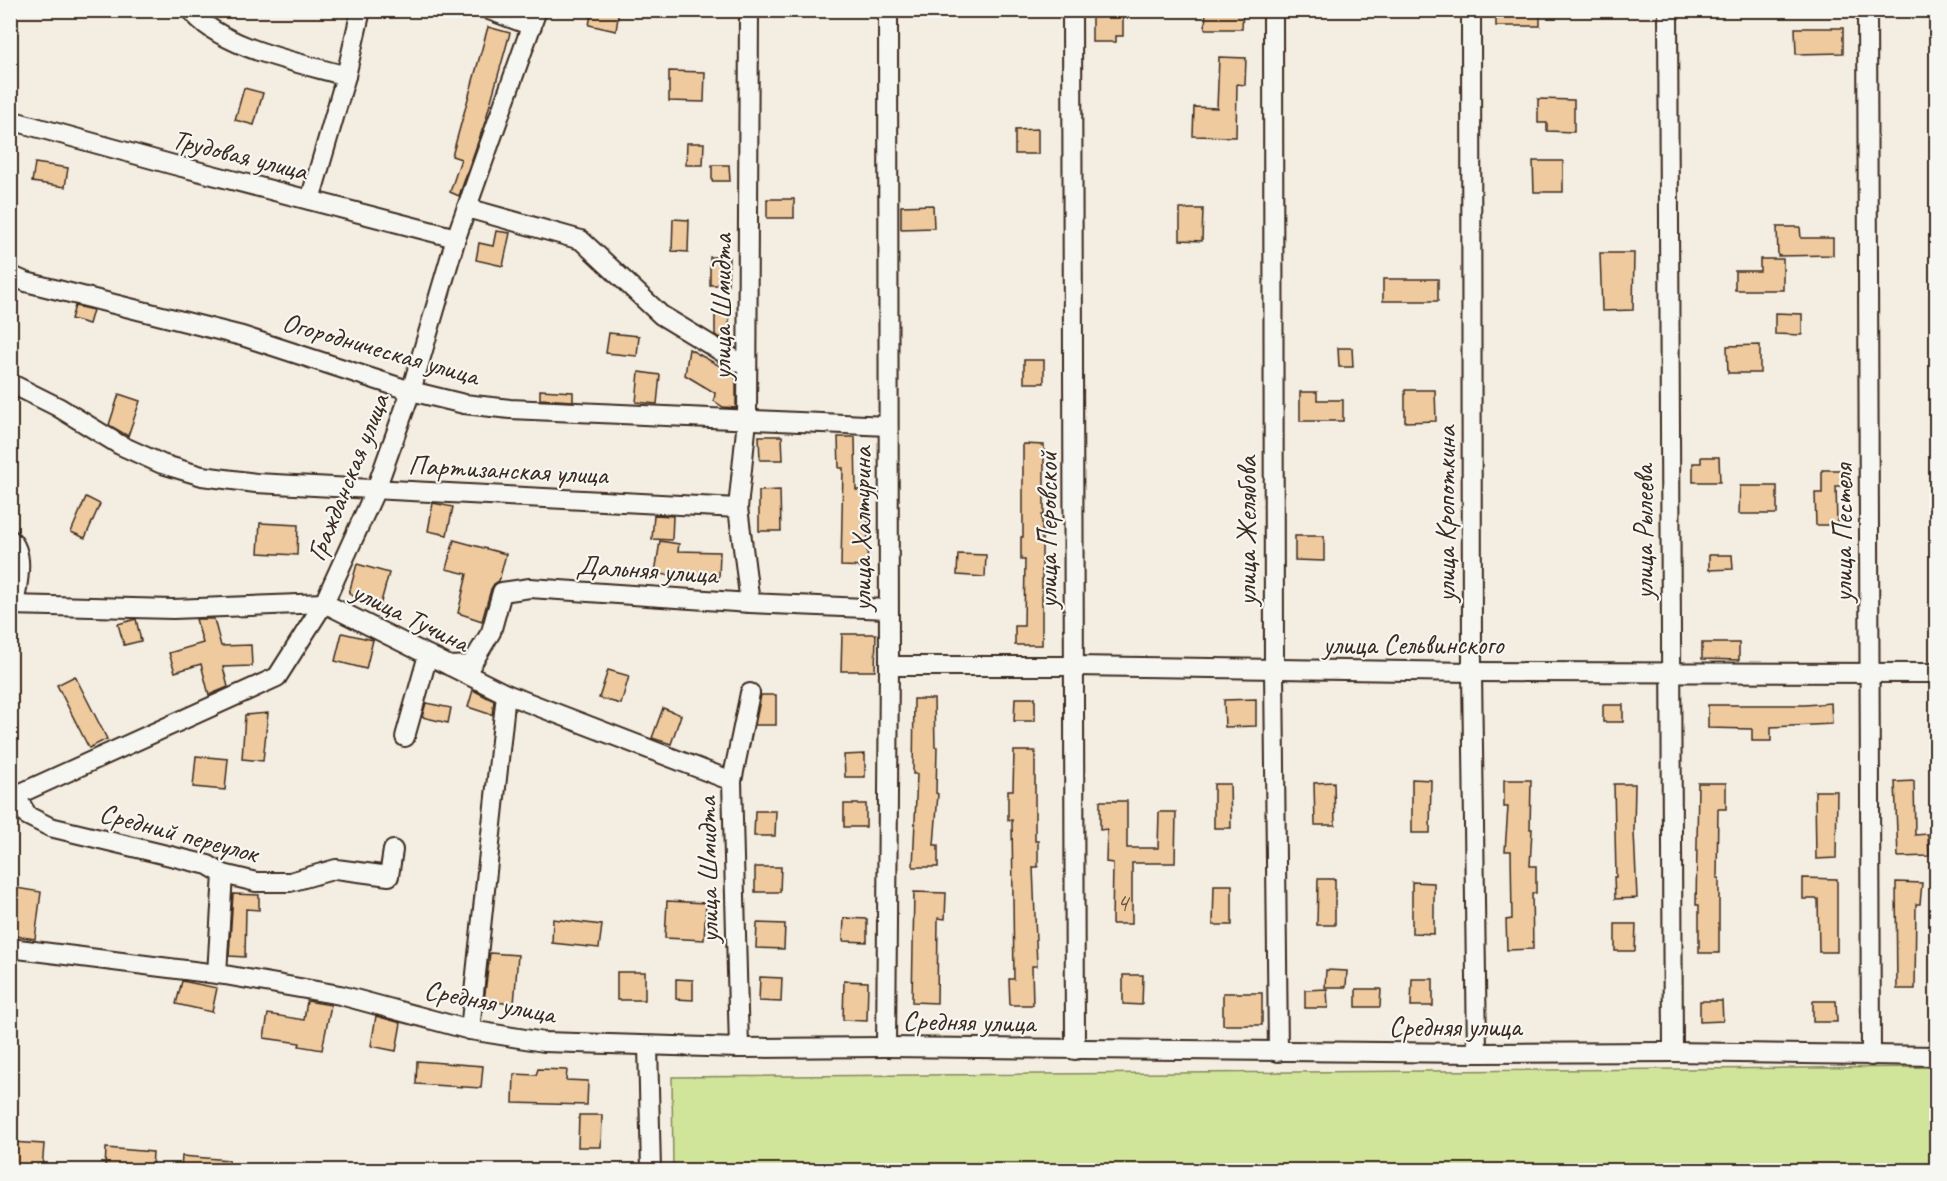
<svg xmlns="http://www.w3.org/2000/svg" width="1947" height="1181" viewBox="0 0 1947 1181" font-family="Caveat,sans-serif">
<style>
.green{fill:#d1e59a;stroke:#86885c;stroke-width:1.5}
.building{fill:#eeca9e;stroke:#3b2a1e;stroke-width:1.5}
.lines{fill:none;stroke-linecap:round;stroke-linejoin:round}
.minor-casing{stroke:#3b2a1e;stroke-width:22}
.minor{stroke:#f6f6f2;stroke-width:18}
.labels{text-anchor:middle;stroke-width:4.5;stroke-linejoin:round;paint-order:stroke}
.number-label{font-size:26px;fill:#68523e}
.street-label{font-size:28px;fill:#3b2a1e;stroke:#f6f6f2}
</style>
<rect width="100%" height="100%" fill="#f4ede1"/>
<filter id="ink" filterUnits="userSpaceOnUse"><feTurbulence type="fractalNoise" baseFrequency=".0167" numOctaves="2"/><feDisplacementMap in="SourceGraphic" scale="12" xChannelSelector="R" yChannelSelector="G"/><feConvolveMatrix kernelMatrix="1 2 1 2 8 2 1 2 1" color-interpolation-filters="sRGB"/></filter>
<g filter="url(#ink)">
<path class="green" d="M1936 1067V1162L1920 1170H673L672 1077Z"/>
<g class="building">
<path d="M592 10H619L616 31 589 25Z"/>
<path d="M1206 10H1243L1242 29H1205Z"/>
<rect x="1496" y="10" width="44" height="16"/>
<path d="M1123 15V36H1116V42H1092V16Z"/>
<path d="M488 27 510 33 485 122 459 196 450 192 461 159 452 156Z"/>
<path d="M1795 28H1843V53L1796 54Z"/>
<path d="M1219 57 1246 58 1245 85 1237 84 1236 137 1193 136 1194 107 1217 108Z"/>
<path d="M669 71 705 72 704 102 669 101Z"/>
<path d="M244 88 263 93 254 125 235 120Z"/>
<path d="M1538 99 1574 100V132L1547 131V123H1538Z"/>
<path d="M1038 129V154H1015V130Z"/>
<path d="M687 143H704L703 165H686Z"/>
<path d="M1533 161H1563V192H1534Z"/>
<path d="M35 163 68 168 65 187 32 182Z"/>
<path d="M712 165H729L730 181H712Z"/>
<rect x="767" y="199" width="27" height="19"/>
<path d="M933 205 934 228 901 229V206Z"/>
<path d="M1180 209H1203L1202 241 1180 240Z"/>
<path d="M673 219 689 220 688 252 672 251Z"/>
<path d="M1777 227H1800L1801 238H1833V255L1778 256Z"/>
<path d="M496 231 510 233 503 266 476 260 479 243 493 246Z"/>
<path d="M1600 253H1634L1633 310 1602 311Z"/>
<path d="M710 257H729L728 285H710Z"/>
<path d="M1760 259H1783V290H1735V271H1760Z"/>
<rect x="1383" y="279" width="55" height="22"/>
<path d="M75 306 93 310 89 324 71 319Z"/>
<path d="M1775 313 1802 314V335L1775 334Z"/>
<path d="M715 316H729V339H723L715 335Z"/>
<path d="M609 333 639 336 637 356 606 353Z"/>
<path d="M1760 345V373H1728L1727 346Z"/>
<path d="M1338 348H1352L1353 367H1339Z"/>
<path d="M689 349 731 372 736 379V408L723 407 714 401 715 393 685 375Z"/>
<rect x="1024" y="360" width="20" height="23"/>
<path d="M639 372 660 375 657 404 636 402Z"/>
<path d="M540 390 573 392V401L540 399Z"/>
<path d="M1405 390H1435L1436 421 1405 422Z"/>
<path d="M1300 392H1317V400H1343V421H1300Z"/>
<path d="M119 394 140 401 128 436 109 425Z"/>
<path d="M759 436H782L783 460H760Z"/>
<path d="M838 437H855L856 490H869L867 567 841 566 843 468H839Z"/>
<path d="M1023 444 1044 445V515H1042V645H1015V626H1024L1025 560H1021V537H1023Z"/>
<path d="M1701 457H1719L1720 482H1693V463H1701Z"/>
<path d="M1822 470H1849V486H1836L1837 525H1816L1815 493H1822Z"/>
<path d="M1740 486H1777V514H1739Z"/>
<path d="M780 490 781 531H759V491Z"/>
<path d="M86 497 100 504 85 538 71 532Z"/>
<path d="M433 503 453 507 447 535 428 531Z"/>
<path d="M654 515 673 516 672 540 652 539Z"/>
<path d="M260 523 298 525 297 555 258 553Z"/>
<path d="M1295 536H1324V561L1295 560Z"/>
<path d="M454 540 506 554 499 581 494 584 491 589 482 621 458 613 467 574 446 569Z"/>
<path d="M660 541 679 544 678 551 720 552 719 578H683L655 573Z"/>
<path d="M958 554 986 555 985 577 957 575Z"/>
<path d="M1709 555H1732L1733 569 1709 570Z"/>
<path d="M357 564 389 573 378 613 349 593Z"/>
<path d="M136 619 141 641 124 645 118 624Z"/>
<path d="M196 619H214L221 646 251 645 252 666 223 667 228 687 209 695 201 664 175 672 169 653 203 643Z"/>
<path d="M342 633 373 640 366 669 335 661Z"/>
<path d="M842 634H876L875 671H841Z"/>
<path d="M1702 643H1739V660L1702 659Z"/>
<path d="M608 670 629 676 621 704 599 698Z"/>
<path d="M75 676 107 739 89 748 57 685Z"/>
<path d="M473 690 494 701 492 715 468 707Z"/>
<path d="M761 695H776V725H755Z"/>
<path d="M1015 698H1035V721H1014Z"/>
<path d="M914 699H934L935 747H937L936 793 938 794 934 845H938V867H913L917 774H913Z"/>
<path d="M1256 699V726L1225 727 1224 700Z"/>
<path d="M426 703 451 708 448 723 422 717Z"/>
<path d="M1831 703 1832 724 1771 727V741H1752V729L1708 728V705H1805Z"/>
<rect x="1603" y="705" width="20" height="17"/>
<path d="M663 708 681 715 671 744 652 738Z"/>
<path d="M268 713 263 761 242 759 245 715Z"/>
<path d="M1014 751H1035V841H1038V867H1033L1037 966H1032L1033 1005H1010L1009 979H1014L1012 820H1008V790H1013Z"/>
<path d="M865 754V777H845L844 755Z"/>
<path d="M196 756 228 759 225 790 193 787Z"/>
<path d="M1412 779 1431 780 1430 833H1412Z"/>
<path d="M1504 780H1531L1530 829H1532L1530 866H1536V893H1532L1533 949 1507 950 1506 920 1512 919 1511 851H1505L1508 807H1504Z"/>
<path d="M1914 781 1915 835 1928 834 1929 856 1898 857 1895 782Z"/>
<path d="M1334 782 1335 825H1315L1314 783Z"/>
<path d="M1698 783H1726V809H1718L1717 878H1719V953H1699V905H1696Z"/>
<path d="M1214 784H1230L1231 828H1214Z"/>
<path d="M1614 784H1635L1634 832 1637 898 1615 899 1614 877H1616Z"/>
<path d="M1815 791H1837L1836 858 1816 859Z"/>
<path d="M1100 801H1127V848H1158L1159 812H1176L1175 863H1132V924H1112L1113 863 1106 862 1107 829 1100 830Z"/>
<rect x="844" y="804" width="22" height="23"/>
<path d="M755 811H776L775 836H754Z"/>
<path d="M755 867H781L780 892H755Z"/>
<path d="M1803 878 1837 879V952H1819L1818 899H1803Z"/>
<path d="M1318 879H1335V925H1317Z"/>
<path d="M1412 882 1434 883V934L1412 933Z"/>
<path d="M1896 882 1922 883 1920 904H1916L1915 989H1897Z"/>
<path d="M1214 885H1232V925H1213Z"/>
<path d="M10 887 41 892 35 939 10 935Z"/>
<path d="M914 892 946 893 945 919 938 918 937 1003 912 1002Z"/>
<path d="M233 894 259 895V910L246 909 245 957 229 956Z"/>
<path d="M667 901 706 903 704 940 665 938Z"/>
<path d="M844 918 867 919V942L843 941Z"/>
<path d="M553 919 602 925 599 948 552 943Z"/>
<path d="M757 923 785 924 784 949 756 948Z"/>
<path d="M1615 924H1636L1635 951H1615Z"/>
<path d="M490 953 518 955 514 1004 484 1001Z"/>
<path d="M1326 970 1347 971 1346 987H1325Z"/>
<rect x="617" y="972" width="28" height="28"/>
<path d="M1123 975H1143L1142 1005 1123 1004Z"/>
<path d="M760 977 782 978 781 1002 759 1001Z"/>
<path d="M676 979 693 980V1000L676 999Z"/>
<path d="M1412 979H1433V1006H1411Z"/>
<path d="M182 981 217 988 212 1012 176 1004Z"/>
<path d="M844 981 868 982 867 1021 843 1020Z"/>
<path d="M1327 989 1328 1008H1305V990Z"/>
<path d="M1356 989H1381L1380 1007H1356Z"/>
<rect x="1223" y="993" width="39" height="32"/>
<path d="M307 1001 331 1005 322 1050 299 1046 300 1043 264 1038 268 1014 304 1020Z"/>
<path d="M1700 1001H1722L1723 1021 1700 1022Z"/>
<path d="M1813 1001H1836L1837 1022H1813Z"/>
<path d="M376 1016 401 1023 396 1051 371 1046Z"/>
<path d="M417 1061 483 1066 481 1088 416 1084Z"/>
<path d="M538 1069 567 1070 566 1080 588 1081 587 1105 513 1103 514 1074 536 1075Z"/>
<path d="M579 1115H602L601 1147H578Z"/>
<path d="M10 1142 44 1144 42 1170 10 1169Z"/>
<path d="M106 1148 153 1152 152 1170H105Z"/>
<path d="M182 1156 229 1160V1170H181Z"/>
</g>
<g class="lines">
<defs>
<g id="minor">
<path d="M191 10C219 48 301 63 346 76"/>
<path d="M489 10 532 26"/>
<path d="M749 10 747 420 738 508 750 603"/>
<path d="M1072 10 1075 1050"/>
<path d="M1273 10 1274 670 1278 1052"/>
<path d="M1471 10 1472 672 1477 1053"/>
<path d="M1668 10 1673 1052"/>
<path d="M1867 10 1871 1056"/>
<path d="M10 120 174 165 456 238"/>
<path d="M310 200 346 76 361 10"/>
<path d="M467 208 581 240 661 315 747 367"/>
<path d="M10 275 26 282 242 336 411 391 464 404 510 409 888 426"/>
<path d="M10 383 58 407 120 445 162 464 202 476 256 483 738 508"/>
<path d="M10 539C26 554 17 586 14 606"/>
<path d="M10 605 173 609 324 603 506 694 732 781"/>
<path d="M450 666 471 665 491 632 502 592 530 588 750 603 888 609"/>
<path d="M889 666H1074L1472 672 1936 673"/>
<path d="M405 737 428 655"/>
<path d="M15 795 28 816 50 827 208 865 223 874 256 882H290L336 869 389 876 393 850"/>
<path d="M10 798 277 677 324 603 376 489 411 391 456 238 537 10"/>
<path d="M10 948 225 975 340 995 470 1030 544 1042 739 1048 886 1047 1477 1053 1673 1052 1936 1056"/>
<path d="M217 974 223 874"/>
<path d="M470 1030 506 694"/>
<path d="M648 1046 651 1170"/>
<path d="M886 1047 889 666 888 10"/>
<path d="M739 1048 732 781 750 693"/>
</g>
</defs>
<use href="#minor" class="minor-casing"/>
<use href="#minor" class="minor"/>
</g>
</g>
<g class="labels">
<g class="number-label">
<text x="1122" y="911">4</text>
</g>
<g class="street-label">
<text transform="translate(240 154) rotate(14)" y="10">Трудовая улица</text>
<text transform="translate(721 307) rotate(-90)" y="10">улица Шмидта</text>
<text transform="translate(381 348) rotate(16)" y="10">Огородническая улица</text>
<text transform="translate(508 469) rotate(3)" y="10">Партизанская улица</text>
<text transform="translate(347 477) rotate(-68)" y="10">Гражданская улица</text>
<text transform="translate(1445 514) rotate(-90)" y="10">улица Кропоткина</text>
<text transform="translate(861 529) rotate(-90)" y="10">улица Халтурина</text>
<text transform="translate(1047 530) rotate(-90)" y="10">улица Перовской</text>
<text transform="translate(1246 531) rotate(-90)" y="10">улица Желябова</text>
<text transform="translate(1643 532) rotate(-90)" y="10">улица Рылеева</text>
<text transform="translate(1842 533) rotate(-90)" y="10">улица Пестеля</text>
<text transform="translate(647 569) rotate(4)" y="10">Дальняя улица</text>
<text transform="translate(411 616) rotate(26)" y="10">улица Тучина</text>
<text x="1413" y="654">улица Сельвинского</text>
<text transform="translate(179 832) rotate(15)" y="10">Средний переулок</text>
<text transform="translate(707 870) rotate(-91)" y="10">улица Шмидта</text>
<text transform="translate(490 1001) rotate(11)" y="10">Средняя улица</text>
<text transform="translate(969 1021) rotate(1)" y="10">Средняя улица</text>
<text x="1455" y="1036">Средняя улица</text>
</g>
</g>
<rect width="1947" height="1181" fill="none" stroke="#f6f6f2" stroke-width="36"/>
<rect x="18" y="18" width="1911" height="1145" fill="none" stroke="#3b2a1e" stroke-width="2" filter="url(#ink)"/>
</svg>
